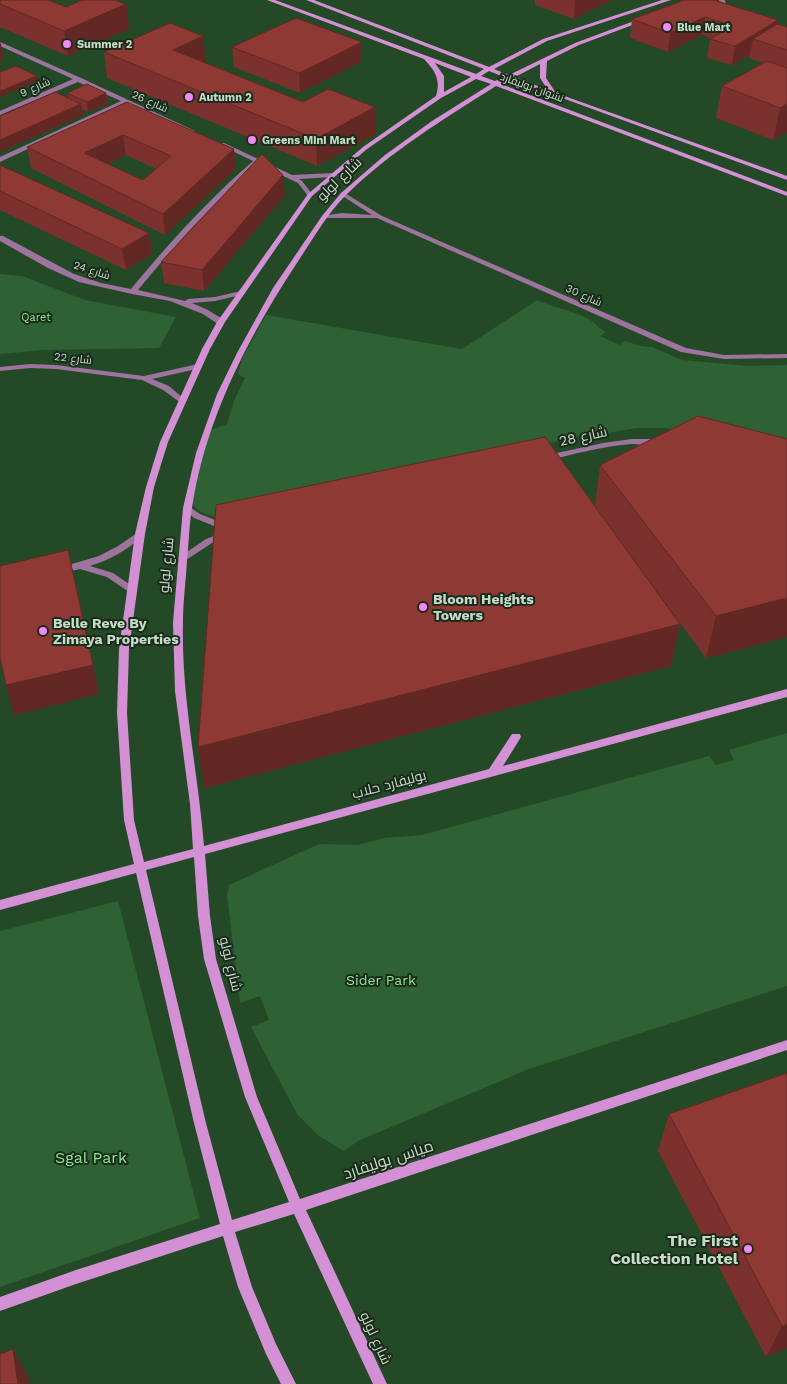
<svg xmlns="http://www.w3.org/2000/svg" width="787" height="1384" viewBox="0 0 787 1384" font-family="'Work Sans',Cairo,sans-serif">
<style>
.green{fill:#2e6133}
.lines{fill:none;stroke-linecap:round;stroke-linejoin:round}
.street{fill:#9e749f;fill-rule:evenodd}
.secondary{fill:#d390d4;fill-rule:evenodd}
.wall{fill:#7b312d;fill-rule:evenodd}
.shaded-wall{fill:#642824}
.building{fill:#8f3934;stroke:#642824;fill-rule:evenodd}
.poi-dot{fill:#f18af5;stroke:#1a2b1b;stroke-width:2}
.labels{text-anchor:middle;stroke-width:4;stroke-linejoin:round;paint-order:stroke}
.far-poi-label{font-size:11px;font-weight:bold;fill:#c7dcc8;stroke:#1a2b1b;text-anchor:start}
.far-street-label{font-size:11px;fill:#c7dcc8;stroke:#1a2b1b}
.far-park-label{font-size:11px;fill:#8be892;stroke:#1a2b1b}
.street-label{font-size:14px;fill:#c7dcc8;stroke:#1a2b1b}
.poi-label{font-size:14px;font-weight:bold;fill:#c7dcc8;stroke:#1a2b1b;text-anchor:start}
.park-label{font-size:14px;fill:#8be892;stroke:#1a2b1b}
.near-park-label{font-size:16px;fill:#8be892;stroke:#1a2b1b}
.near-street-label{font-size:16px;fill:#c7dcc8;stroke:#1a2b1b}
.near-poi-label{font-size:16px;font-weight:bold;fill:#c7dcc8;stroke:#1a2b1b;text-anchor:end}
</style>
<rect width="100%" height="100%" fill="#244927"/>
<g class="green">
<path d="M0 274 22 276 85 300 176 317 159 348 44 350 0 354Z"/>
<path d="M537 300C554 308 573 310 590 320 596 323 599 329 606 332L600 336 620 345 625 341 641 346 652 347 682 360 749 366 787 365V448L703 436 665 428H637L602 434 593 433 544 444 228 518C210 516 198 516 190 499L211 430 227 424 234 401 245 378 238 374 242 359 266 315 462 349Z"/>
<path d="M787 733V986L529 1069 358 1141 344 1151 319 1136 297 1114 251 1027 269 1020 260 996 240 1003 227 895 229 885 319 844 357 845 384 838 422 835 709 756 716 765 734 760 729 750Z"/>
<path d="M118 901 200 1218 0 1287V931Z"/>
</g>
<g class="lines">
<g class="street">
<path d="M719 0H725L726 6 733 14 732 15H728L720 6Z"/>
<path d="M0 42 81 78 195 131 190 132 126 103 0 162V157L121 101 78 82 0 115V111L73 79 0 46Z"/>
<path d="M220 143H224L292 175 334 173 337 175 334 177 299 179 302 181 313 195 310 197 308 196 298 183 258 164C214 202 175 245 138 290L185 301 188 299 215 297 245 290V294L215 301 192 303 208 310 224 320V324H218L203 314 170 301 132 294 79 282 48 268 0 241V236H3L74 274 101 283 131 289C169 243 208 200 253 161L220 145Z"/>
<path d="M343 192 382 216 686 348 724 355 787 354V358L724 359 681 352 377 218H322V216L342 213 372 215 341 195V193Z"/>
<path d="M30 364 56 365 144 376 198 364 202 366 201 368 152 379 169 386 184 399V403H181L163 390 142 380 56 369 30 368 0 371V367Z"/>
<path d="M632 439H662L666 442C659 448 641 444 632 444 603 446 574 454 546 461L542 458 543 456 603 443Z"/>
<path d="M187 505 200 514 230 526 231 528 227 531 194 518 183 508Z"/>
<path d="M140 531 143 532 145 534 143 536C127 550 110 560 90 566L113 573 135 588 137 590 135 592H129L107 577 80 569 58 574 53 571 55 569 99 556 118 546Z"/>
<path d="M225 532 230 535 228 537 212 543 186 560H180L178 558 206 539Z"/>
</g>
<path class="secondary" d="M267 0H275L476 74 484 69 306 0H314L489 67 543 39 662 0H671L547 41 494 69 509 75 575 43 642 18H646V20L579 45 547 61 546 78 556 93 787 176V180L510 79 501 84 787 192V196L496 86C444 119 391 151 346 195 326 215 311 242 295 266 247 339 205 421 192 508 189 525 189 543 187 560 186 581 183 601 183 622 181 697 198 771 204 846L489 769 512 734H520L521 737 503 766 787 689V697L205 854 210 916 216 959 257 1097 300 1199 787 1040V1050L306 1210 387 1384H373L294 1214 235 1232 252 1287 276 1344 296 1384H281L266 1354 238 1287 223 1236 76 1284 0 1311V1297L76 1270 220 1224 194 1123 136 873 0 910V900L134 864 124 820 117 713 119 649 135 534 146 487 160 442 202 349 217 322 308 194 363 147 436 96C441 79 435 71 424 59ZM435 63 471 77 444 92V76ZM540 64V78L548 90 515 77ZM489 71 504 77 495 81 481 76ZM476 79 491 84 432 121 385 155 341 193 322 216 273 288 237 353 217 394 196 453 183 508 173 622 175 691 190 804 193 849 144 862 134 820 127 713 129 649 145 534 154 487 168 442 210 349 225 322 312 196 367 149 441 98ZM194 857 198 916 204 959 245 1097 289 1202 232 1220 206 1123 146 870Z"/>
</g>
<g class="wall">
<path d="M0 0 66 7 126 4 129 29 68 56 0 27Z"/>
<path d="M535 0H612L574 19 535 5Z"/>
<path d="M685 0 787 27V132L773 140 716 118 722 86 757 66V65H759L763 63 749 58 750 54 732 65 707 58 710 38 702 35 668 52 630 38 632 19Z"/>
<path d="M362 42V61L300 93 234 67 232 47Z"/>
<path d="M104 52 206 62H204L376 134 317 166 107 78Z"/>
<path d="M67 93H106L108 104 88 112 82 109 83 115 0 152V116L68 98Z"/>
<path d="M127 102 236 169 165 235 31 168 27 147ZM126 155 156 169 143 180 107 164Z"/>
<path d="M0 165 149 233 152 254 126 270 0 210Z"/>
<path d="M285 195 204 291 164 283 161 262Z"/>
<path d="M787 439V637L706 658 621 543 680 624 671 666 204 788 595 506 600 465Z"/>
<path d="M787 1073V1348L766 1357 658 1151 669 1114Z"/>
</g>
<g class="shaded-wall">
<path d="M575 0H612L574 19Z"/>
<path d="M126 4 129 29 68 56 64 31Z"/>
<path d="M705 17 702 35 668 52 670 33Z"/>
<path d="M778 20 775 39H753L750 54 732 65 735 46Z"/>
<path d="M203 36 206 62 176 76 173 50Z"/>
<path d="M0 40 4 59 0 61Z"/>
<path d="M362 42V61L300 93 299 73Z"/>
<path d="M37 76 38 81 0 97V91Z"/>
<path d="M106 93 108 104 88 112 87 102Z"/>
<path d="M81 104 83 115 0 152V140Z"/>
<path d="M787 104V132L773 140 780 108Z"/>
<path d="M375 107 376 134 317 166 316 139Z"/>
<path d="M123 135 126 155 87 173 84 153Z"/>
<path d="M234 149 236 169 165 235 163 214Z"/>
<path d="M283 175 285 195 204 291 202 270Z"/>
<path d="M149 233 152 254 126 270 122 249Z"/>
<path d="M787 598V637L706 658 716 616Z"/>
<path d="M680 624 671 666 204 788 198 747Z"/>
<path d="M93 665 99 694 14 715 6 685Z"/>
<path d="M787 1324V1348L766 1357 782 1326Z"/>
<path d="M13 1349 29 1379 30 1384H18Z"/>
</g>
<g class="building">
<path d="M0 0H48L66 7 82 0H115L126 4 64 31 0 4Z"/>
<path d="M685 0H714L778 20 735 46 710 39 733 26 705 17 670 33 632 19Z"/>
<path d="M296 18 362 42 299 73 232 47Z"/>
<path d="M170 23 203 36 173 50 303 102 328 89 375 107 316 139 104 52Z"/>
<path d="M777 24 787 27V50L753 39Z"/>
<path d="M767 61 787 68V104L780 108 722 86Z"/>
<path d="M16 66 37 76 0 91V72Z"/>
<path d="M87 84 106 93 87 102 67 93Z"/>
<path d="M55 92 81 104 0 140V116Z"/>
<path d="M127 102 234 149 163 214 27 147ZM123 135 171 156 143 180 84 153Z"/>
<path d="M262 154 283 175 202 270 161 262Z"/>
<path d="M0 165 149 233 122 249 0 191Z"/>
<path d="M698 416 787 439V598L716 616 600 465Z"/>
<path d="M545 437 680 624 198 747 216 505Z"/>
<path d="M68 550 93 665 6 685 0 658V566Z"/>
<path d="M787 1073V1324L782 1326 669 1114Z"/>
<path d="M13 1349 18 1384H0V1354Z"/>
</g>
<g class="poi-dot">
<circle cx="667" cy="27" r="5"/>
<circle cx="67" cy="44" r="5"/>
<circle cx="189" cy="97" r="5"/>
<circle cx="252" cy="140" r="5"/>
<circle cx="423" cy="607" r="5"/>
<circle cx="43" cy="631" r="5"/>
<circle cx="748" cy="1249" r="5"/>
</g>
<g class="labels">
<g class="far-poi-label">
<text x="677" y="31">Blue Mart</text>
<text x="77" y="48">Summer 2</text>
<text x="199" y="101">Autumn 2</text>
<text x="262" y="144">Greens Mini Mart</text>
</g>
<g class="far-street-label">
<text transform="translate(35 87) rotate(-24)" y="4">شارع 9</text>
<text transform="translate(532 87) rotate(20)" y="4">نشوان بوليفارد</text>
<text transform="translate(150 101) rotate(24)" y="4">شارع 26</text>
<text transform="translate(92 270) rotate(18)" y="4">شارع 24</text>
<text transform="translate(584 295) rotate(24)" y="4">شارع 30</text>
<text transform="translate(73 358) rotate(6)" y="4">شارع 22</text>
</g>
<g class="far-park-label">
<text x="36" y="321">Qaret</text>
</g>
<g class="street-label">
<text transform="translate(339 179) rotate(-44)" y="5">شارع لولو</text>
<text transform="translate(583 436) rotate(-12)" y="5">شارع 28</text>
<text transform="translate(166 565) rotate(-85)" y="5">شارع لولو</text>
<text transform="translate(389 784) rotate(-15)" y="5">بوليفارد حلاب</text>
<text transform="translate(231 964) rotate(76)" y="5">شارع لولو</text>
<text transform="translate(376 1338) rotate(65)" y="5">شارع لولو</text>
</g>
<g class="poi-label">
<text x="433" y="604">Bloom Heights<tspan x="433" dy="16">Towers</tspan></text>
<text x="53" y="628">Belle Reve By<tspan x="53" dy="16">Zimaya Properties</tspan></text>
</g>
<g class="park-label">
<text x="381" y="985">Sider Park</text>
</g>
<g class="near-park-label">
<text x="91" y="1163">Sgal Park</text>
</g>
<g class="near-street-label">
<text transform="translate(388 1159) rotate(-18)" y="6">مياس بوليفارد</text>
</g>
<g class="near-poi-label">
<text x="738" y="1246">The First<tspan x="738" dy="18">Collection Hotel</tspan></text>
</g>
</g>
</svg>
